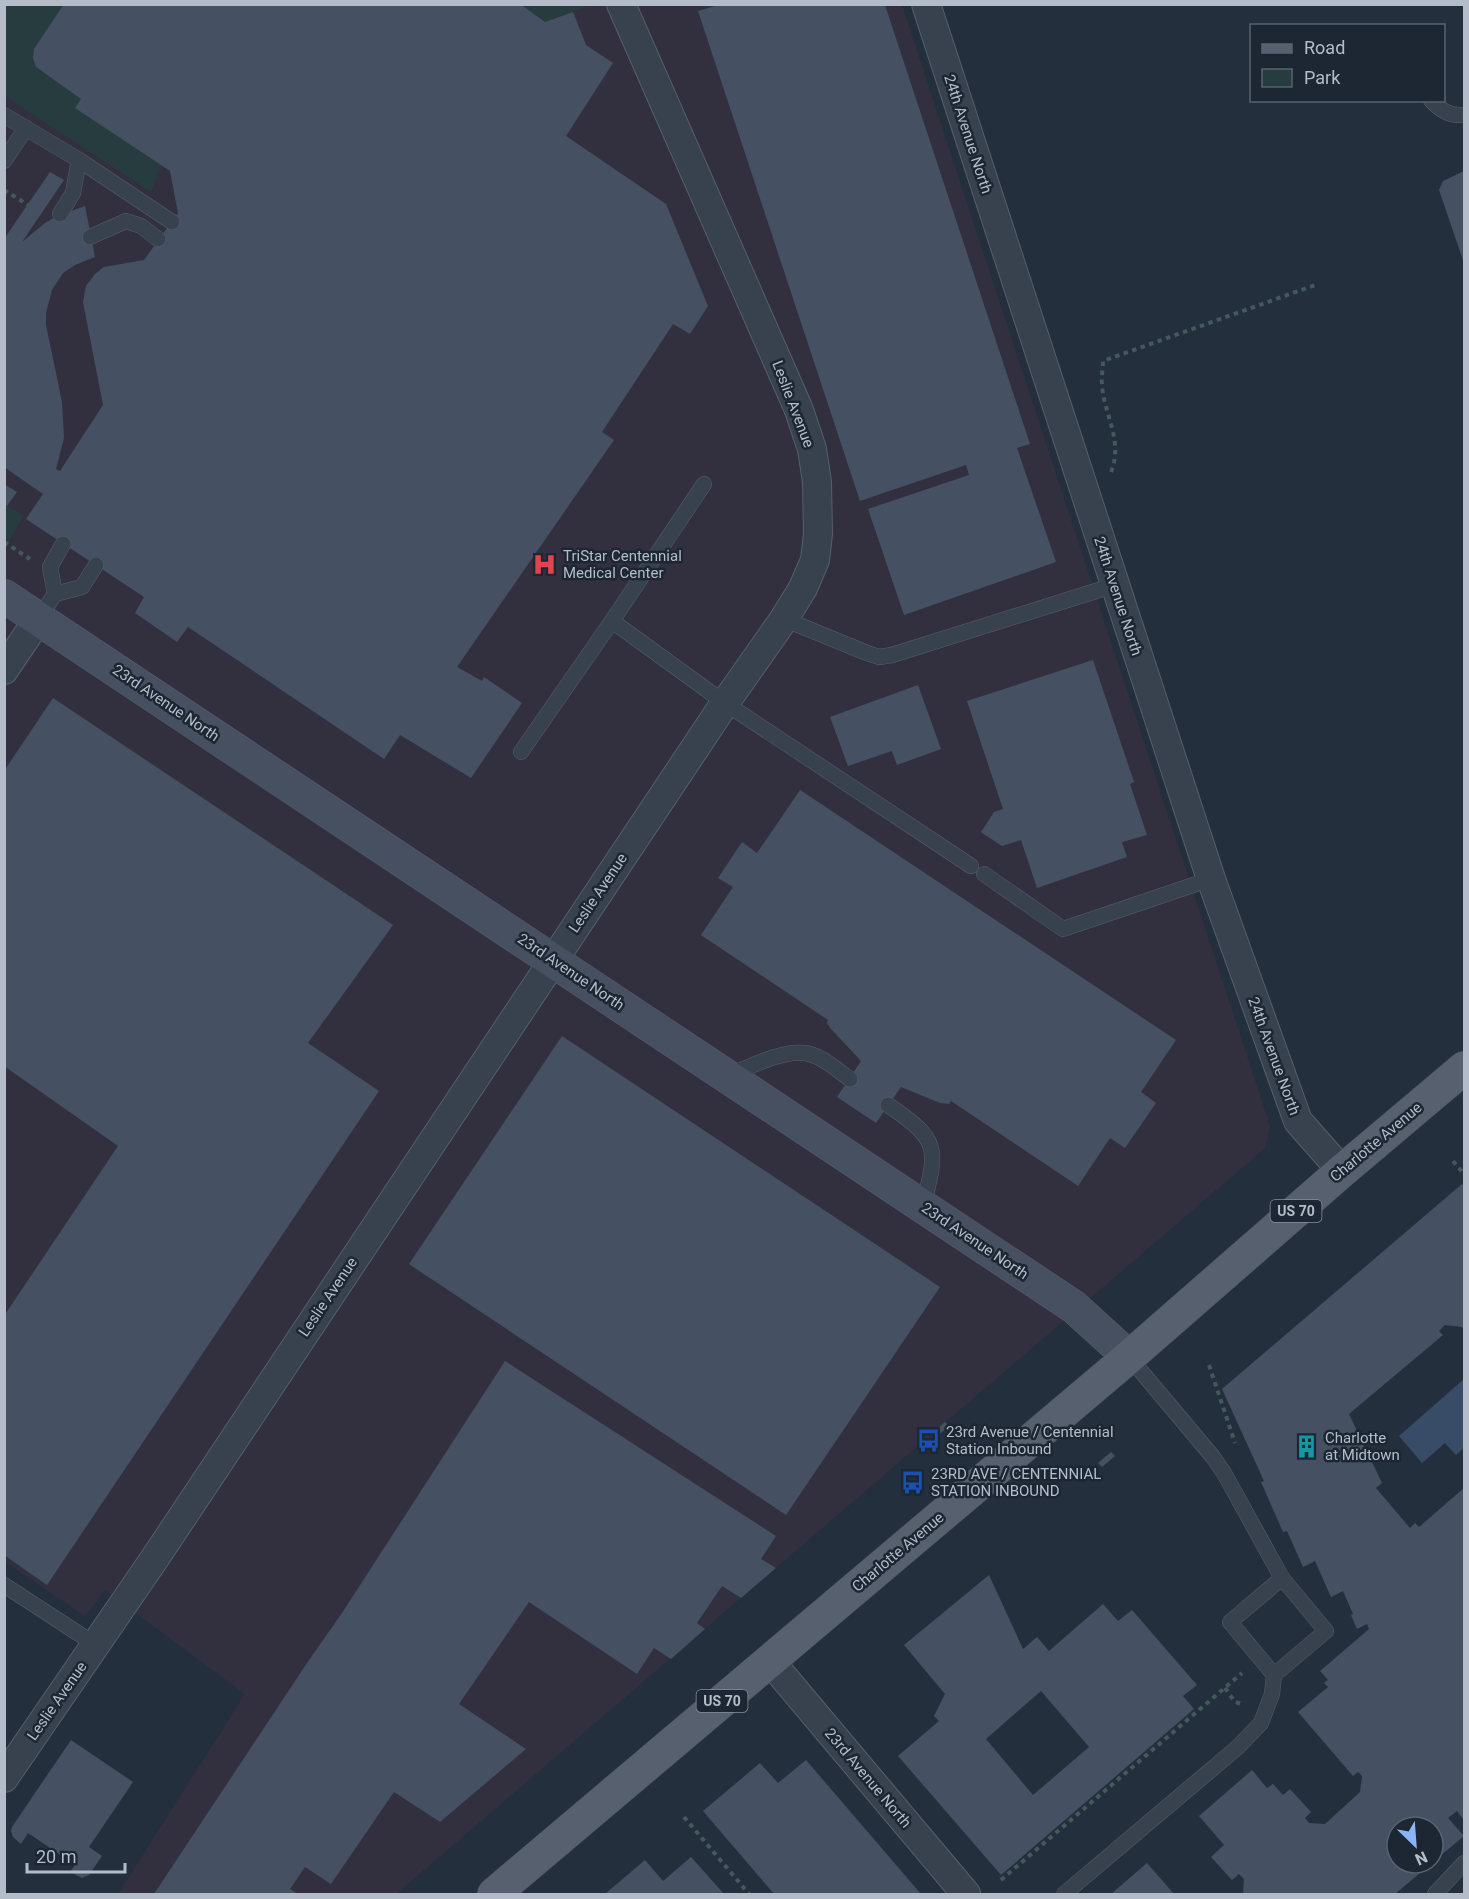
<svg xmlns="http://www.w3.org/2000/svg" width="1469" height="1899" viewBox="0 0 1469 1899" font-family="Roboto,sans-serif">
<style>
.medical{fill:#32303f}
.green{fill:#263c3f}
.water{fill:#394c67}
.building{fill:#455162;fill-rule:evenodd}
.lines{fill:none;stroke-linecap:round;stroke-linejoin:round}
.lane-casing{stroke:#565f6c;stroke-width:16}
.street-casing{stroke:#565f6c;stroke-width:30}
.secondary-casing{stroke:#565f6c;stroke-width:34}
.primary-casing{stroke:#414a57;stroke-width:34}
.path{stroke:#44595c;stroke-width:4;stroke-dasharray:4.5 4.5;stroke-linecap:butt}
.lane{stroke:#38414e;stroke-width:15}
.street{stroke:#38414e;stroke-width:28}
.secondary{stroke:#465061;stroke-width:33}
.primary{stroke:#56606e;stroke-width:33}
.labels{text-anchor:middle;stroke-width:5;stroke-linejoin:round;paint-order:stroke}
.shield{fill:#1d2633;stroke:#878f9c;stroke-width:1.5}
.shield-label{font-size:14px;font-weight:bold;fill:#b4bcc9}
.street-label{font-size:15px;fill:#b4bcc9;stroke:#1d2633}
.poi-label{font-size:15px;fill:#b4bcc9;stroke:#1d2633;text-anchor:start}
</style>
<rect width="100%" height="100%" fill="#242f3e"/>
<path class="medical" d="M4 5H902L1270 1126 1265 1148 396 1894H118L245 1694 105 1590 85 1616 5 1562Z"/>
<g class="green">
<path d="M585 4 586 7 545 22 520 5Z"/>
<path d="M4 5H64L34 49 33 58 36 67 81 99 76 108 161 165 151 192 5 96Z"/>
<path d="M5 505 24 515 5 548V504Z"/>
</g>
<path class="water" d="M1464 1379V1448L1456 1455 1445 1443 1422 1463 1399 1436Z"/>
<g class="building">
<path d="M64 4H520L545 22 573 12 586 45 613 63 566 136 666 204 708 306 690 334 673 324 602 432 614 440 457 667 482 681 484 677 522 703 471 778 400 735 384 759 188 627 177 642 135 613 144 597 26 519 43 494 4 467V239L50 172 64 180 22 242 45 223 57 216 85 206 95 257 75 265 63 273 52 290 46 313V325L62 402 64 438 56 469 60 471 103 405 83 302 86 286 95 274 104 267 144 260 178 213 170 171 75 108 81 99 36 67 33 58 34 49Z"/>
<path d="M718 5H885L1030 444 1017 448 1056 562 904 615 868 509 969 475 966 465 860 501 698 11Z"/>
<path d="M1464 171V263L1439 190 1443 181Z"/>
<path d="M4 484 17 492 7 506 4 504Z"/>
<path d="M1093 660 1134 782 1130 784 1147 835 1122 842 1127 857 1037 888 1021 840 1002 846 981 832 994 812 1003 809 967 701Z"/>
<path d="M918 685 941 749 897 765 892 751 848 766 830 717Z"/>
<path d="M53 698 393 925 308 1043 379 1091 47 1585 4 1555V1316L118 1146 4 1066V771Z"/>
<path d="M800 790 1176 1040 1141 1092 1156 1103 1125 1148 1110 1138 1078 1186 951 1101 949 1104 940 1103 901 1087 876 1123 837 1097 861 1061 831 1029 827 1023 828 1020 701 935 733 887 718 878 742 842 757 853Z"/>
<path d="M562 1036 940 1287 786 1515 409 1264Z"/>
<path d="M1462 1184 1464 1187V1330L1462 1327 1445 1325 1439 1331 1443 1335 1349 1414 1382 1483 1376 1488 1410 1528 1415 1523 1419 1527 1464 1488V1820L1457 1811 1448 1818 1464 1836 1433 1862V1827H1397V1863H1432L1395 1894H1243L1244 1879 1239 1874 1232 1880 1211 1857 1224 1845 1199 1816 1252 1770 1267 1788 1273 1784 1283 1795 1290 1789 1311 1812 1305 1818 1309 1823 1325 1824 1360 1792 1362 1776 1358 1772 1353 1776 1298 1712 1328 1687 1324 1683 1328 1680 1320 1671 1369 1629 1367 1624 1357 1629 1351 1615 1353 1614 1343 1591 1331 1597 1315 1561 1303 1567 1287 1531 1283 1532 1261 1482 1264 1481 1222 1389Z"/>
<path d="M505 1361 776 1536 761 1559 776 1568 741 1598 722 1586 697 1623 705 1629 671 1659 654 1648 637 1674 529 1602 459 1704 526 1749 440 1822 394 1792 331 1884 305 1867 290 1889 298 1894H154L307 1663 342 1613Z"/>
<path d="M945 1422 949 1426 936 1437 932 1433Z"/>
<path d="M1111 1452 1115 1456 1102 1467 1098 1463Z"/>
<path d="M989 1575 1023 1649 1037 1637 1049 1651 1103 1604 1118 1621 1132 1610 1197 1685 1183 1696 1194 1709 1001 1875 898 1756 939 1721 934 1716 945 1694 904 1645ZM1041 1691 1089 1747 1033 1795 986 1739Z"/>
<path d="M71 1740 133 1782 89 1847 102 1856 89 1875 82 1878 70 1872 75 1865 28 1833 21 1844 13 1837 11 1831 12 1827Z"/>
<path d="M806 1760 921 1894H774L703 1811 760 1763 778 1783Z"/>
<path d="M691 1857 724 1894H605L645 1860 663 1881Z"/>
<path d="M1147 1863 1174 1894H1111Z"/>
</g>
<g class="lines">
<defs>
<g id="lane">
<path d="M1431 100C1441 111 1450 116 1464 115"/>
<path d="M4 115 79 160 73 193 60 214"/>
<path d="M79 160 172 222"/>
<path d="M4 161 26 128"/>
<path d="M90 237 126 221 141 226 158 239"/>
<path d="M704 484 612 621 725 703 971 866"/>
<path d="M55 594 50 567 63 544"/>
<path d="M39 618 55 594 82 587 96 565"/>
<path d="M784 619 867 653 879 657 892 655 1115 585"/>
<path d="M521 752 612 621"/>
<path d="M984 874 1063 929 1211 879"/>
<path d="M728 1076C749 1067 782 1050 805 1053 821 1055 837 1070 850 1079"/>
<path d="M888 1105C940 1140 938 1148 923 1206"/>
<path d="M1129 1357 1213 1457 1224 1473 1282 1578"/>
<path d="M1282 1578 1326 1631 1274 1675 1230 1622Z"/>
<path d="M4 1585 96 1645"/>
<path d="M1064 1894 1238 1747 1261 1723 1272 1694 1274 1675"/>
<path d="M1435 1894 1464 1863"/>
</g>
<g id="street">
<path d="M926 4 1211 879 1298 1121 1342 1171"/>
<path d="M4 670 39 618"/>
<path d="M770 1661 966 1894"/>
<path d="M4 1778 155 1558 725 703 784 619 803 588 815 560 818 534 817 482 812 449 799 410 621 4"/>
</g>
<path id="secondary" d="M4 596 1074 1307 1129 1357"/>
<path id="primary" d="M494 1894 1129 1357 1342 1171 1464 1068"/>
</defs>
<use href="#lane" class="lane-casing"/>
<use href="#street" class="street-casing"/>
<use href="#secondary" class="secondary-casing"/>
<use href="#primary" class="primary-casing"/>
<g class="path">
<path d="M4 190 28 205"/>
<path d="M1111 472C1124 440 1103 413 1102 384 1101 377 1103 369 1103 361L1318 284"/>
<path d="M4 542 30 559"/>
<path d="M1453 1161 1464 1174"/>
<path d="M1209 1365 1235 1443"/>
<path d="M1225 1688 1235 1702 1242 1704"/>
<path d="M684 1817 749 1894"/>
<path d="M1001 1880 1242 1673"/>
</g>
<use href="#lane" class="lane"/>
<use href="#street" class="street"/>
<use href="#secondary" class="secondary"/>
<use href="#primary" class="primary"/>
</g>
<defs>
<symbol id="hospital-bare" viewBox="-9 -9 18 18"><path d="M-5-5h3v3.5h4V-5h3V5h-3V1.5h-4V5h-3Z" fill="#e0444e" stroke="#1d2633" stroke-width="2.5" paint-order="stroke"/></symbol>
<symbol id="bus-bare" viewBox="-9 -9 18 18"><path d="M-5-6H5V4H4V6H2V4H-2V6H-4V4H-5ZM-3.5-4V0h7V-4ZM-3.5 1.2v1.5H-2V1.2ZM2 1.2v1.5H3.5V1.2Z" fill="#1a4fb4" stroke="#1d2633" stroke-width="2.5" paint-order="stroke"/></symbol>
<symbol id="building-bare" viewBox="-9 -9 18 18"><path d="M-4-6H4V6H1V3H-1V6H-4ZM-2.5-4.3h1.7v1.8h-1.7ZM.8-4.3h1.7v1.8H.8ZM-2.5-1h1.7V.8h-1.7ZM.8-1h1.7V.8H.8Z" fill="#0f9aa8" stroke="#1d2633" stroke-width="2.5" paint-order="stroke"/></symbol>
</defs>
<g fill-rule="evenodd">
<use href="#hospital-bare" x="528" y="548" width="33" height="33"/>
<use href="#bus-bare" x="912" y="1424" width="33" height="33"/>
<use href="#building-bare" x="1290" y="1430" width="33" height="33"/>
<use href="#bus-bare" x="896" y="1466" width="33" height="33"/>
</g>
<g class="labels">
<g class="shield">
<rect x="1270.5" y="1200" width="51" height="22" rx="4.5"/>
<rect x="696.5" y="1690" width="51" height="22" rx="4.5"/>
</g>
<g class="shield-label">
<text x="1296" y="1216">US 70</text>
<text x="722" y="1706">US 70</text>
</g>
<g class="street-label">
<text transform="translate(968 134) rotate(72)" y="5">24th Avenue North</text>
<text transform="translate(793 404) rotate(69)" y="5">Leslie Avenue</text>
<text transform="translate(1118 596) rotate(72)" y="5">24th Avenue North</text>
<text transform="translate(166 703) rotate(34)" y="5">23rd Avenue North</text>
<text transform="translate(598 893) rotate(-56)" y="5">Leslie Avenue</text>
<text transform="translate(571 972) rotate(34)" y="5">23rd Avenue North</text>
<text transform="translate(1274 1056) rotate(70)" y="5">24th Avenue North</text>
<text transform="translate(1376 1142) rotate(-40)" y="5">Charlotte Avenue</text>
<text transform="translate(975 1241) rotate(34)" y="5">23rd Avenue North</text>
<text transform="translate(328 1297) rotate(-56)" y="5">Leslie Avenue</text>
<text transform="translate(898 1552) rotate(-40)" y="5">Charlotte Avenue</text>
<text transform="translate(57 1701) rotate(-55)" y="5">Leslie Avenue</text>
<text transform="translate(868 1778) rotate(50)" y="5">23rd Avenue North</text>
</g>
<g class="poi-label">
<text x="563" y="561">TriStar Centennial<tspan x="563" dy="17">Medical Center</tspan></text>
<text x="946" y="1437">23rd Avenue / Centennial<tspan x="946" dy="17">Station Inbound</tspan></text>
<text x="1325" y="1443">Charlotte<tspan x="1325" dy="17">at Midtown</tspan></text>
<text x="931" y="1479">23RD AVE / CENTENNIAL<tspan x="931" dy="17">STATION INBOUND</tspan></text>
</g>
</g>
<rect width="1469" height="1899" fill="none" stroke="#b4bcc9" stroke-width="12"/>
<rect x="1250" y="24" width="195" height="78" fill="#1d2633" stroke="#59626f" stroke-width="1.5"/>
<rect x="1262" y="44" width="30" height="9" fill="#56606e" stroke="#59626f" stroke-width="1.5"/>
<text x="1304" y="54" font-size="18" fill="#b4bcc9">Road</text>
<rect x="1262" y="69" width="30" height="18" fill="#263c3f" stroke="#59626f" stroke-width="1.5"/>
<text x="1304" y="84" font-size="18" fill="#b4bcc9">Park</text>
<g transform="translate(1415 1845) rotate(155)"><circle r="28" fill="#1d2633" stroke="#59626f" stroke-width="1.5"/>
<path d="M0-4.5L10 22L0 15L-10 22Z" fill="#8ab4f8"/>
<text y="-9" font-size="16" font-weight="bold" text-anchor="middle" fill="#b4bcc9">N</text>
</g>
<path d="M27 1863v9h98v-9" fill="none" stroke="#b4bcc9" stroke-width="3"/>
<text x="36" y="1863" font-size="18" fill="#b4bcc9" stroke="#1d2633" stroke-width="4.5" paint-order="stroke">20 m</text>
</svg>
